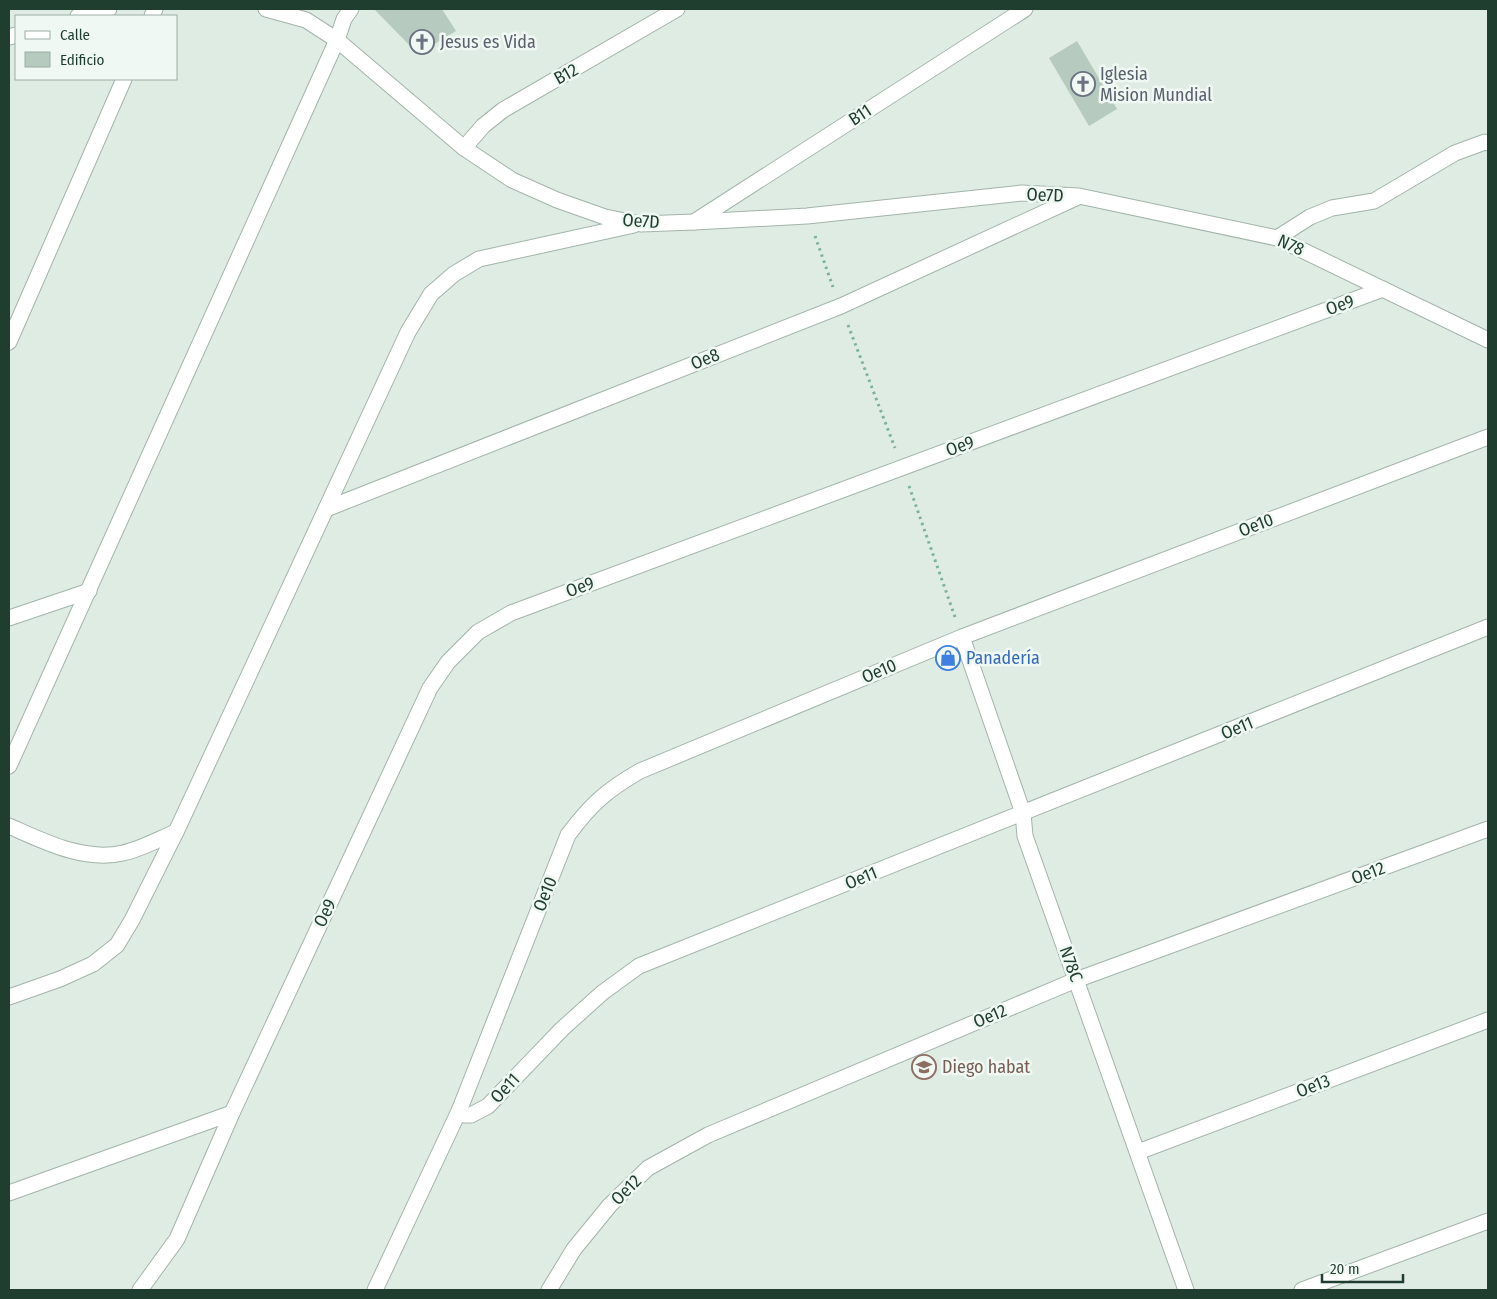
<svg xmlns="http://www.w3.org/2000/svg" width="1497" height="1299" viewBox="0 0 1497 1299" font-family="'Fira Sans Condensed',sans-serif">
<style>
.building{fill:#b7cabf}
.lines{fill:none;stroke-linecap:round;stroke-linejoin:round}
.street-casing{stroke:#a2b4aa;stroke-width:17}
.path{stroke:#7db399;stroke-width:3;stroke-dasharray:2.5 4;stroke-linecap:butt}
.street{stroke:#fff;stroke-width:15}
.labels{text-anchor:middle;stroke-width:5;stroke-linejoin:round;paint-order:stroke}
.worship-label{font-size:18px;fill:#5b616d;stroke:#f0f8f3;text-anchor:start}
.street-label{font-size:18px;fill:#1f3e30;stroke:#f0f8f3}
.shop-label{font-size:18px;fill:#366cbe;stroke:#f0f8f3;text-anchor:start}
.education-label{font-size:18px;fill:#785e54;stroke:#f0f8f3;text-anchor:start}
</style>
<rect width="100%" height="100%" fill="#dfece4"/>
<g class="building">
<path d="M374 9H442L456 31 418 54Z"/>
<path d="M1077 41 1117 109 1089 126 1049 58Z"/>
</g>
<g class="lines">
<defs>
<g id="street">
<path d="M266 9 306 20 337 40 464 148 512 180 557 200 605 217 641 224 694 222 807 216 1022 193 1079 196 1277 238 1488 340"/>
<path d="M78 16 109 9"/>
<path d="M152 16 155 9"/>
<path d="M9 37 16 35"/>
<path d="M464 148 483 126 503 110 677 9"/>
<path d="M694 222 1025 9"/>
<path d="M1277 238 1310 217 1332 208 1374 201 1455 153 1485 142 1488 143"/>
<path d="M9 342 124 79"/>
<path d="M326 509 841 306 1078 197"/>
<path d="M9 618 89 591"/>
<path d="M962 637 1023 813 1025 836 1186 1290"/>
<path d="M9 766 337 40 344 19 351 9"/>
<path d="M9 826C43 841 84 862 123 853 141 849 159 839 176 832"/>
<path d="M9 997 60 979 93 964 117 945 132 920 176 832 408 332 431 294 454 274 479 259 634 225"/>
<path d="M459 1111 464 1115H471L488 1106 562 1029 602 993 639 966 1488 627"/>
<path d="M1138 1152 1488 1020"/>
<path d="M9 1193 232 1113"/>
<path d="M140 1290 177 1239 232 1113 430 688 448 662 478 632 511 613 1383 289"/>
<path d="M375 1290 459 1111 568 835C591 804 607 790 640 771L962 637 1488 437"/>
<path d="M549 1290 574 1249 610 1205 648 1168 708 1135 1076 980 1488 829"/>
<path d="M1302 1290 1488 1221"/>
</g>
</defs>
<use href="#street" class="street-casing"/>
<g class="path">
<path d="M815 236 833 287"/>
<path d="M848 325 895 448"/>
<path d="M909 486 955 617"/>
</g>
<use href="#street" class="street"/>
</g>
<defs>
<symbol id="church-ring" viewBox="-11 -11 22 22"><circle r="9.5" fill="#f0f8f3" stroke="#6b7280" stroke-width="1.5"/><path d="M-1.2-6h2.4v3.5h3.3v2.4h-3.3V6h-2.4V-.1h-3.3v-2.4h3.3Z" fill="#6b7280"/></symbol>
<symbol id="shop-ring" viewBox="-11 -11 22 22"><circle r="9.5" fill="#f0f8f3" stroke="#3f7fe0" stroke-width="1.5"/><path d="M-5-2.5h2.3a2.7 3.5 0 0 1 5.4 0H5L5.5 6h-11ZM-1.5-2.5h3a1.5 2.3 0 0 0-3 0Z" fill="#3f7fe0"/></symbol>
<symbol id="school-ring" viewBox="-11 -11 22 22"><circle r="9.5" fill="#f0f8f3" stroke="#8d6e63" stroke-width="1.5"/><path d="M0-5L7-2L0 1L-7-2ZM-4 1L0 2.5L4 1V4Q0 6-4 4Z" fill="#8d6e63"/></symbol>
</defs>
<g fill-rule="evenodd">
<use href="#church-ring" x="408" y="28" width="28" height="28"/>
<use href="#church-ring" x="1069" y="70" width="28" height="28"/>
<use href="#shop-ring" x="934" y="644" width="28" height="28"/>
<use href="#school-ring" x="910" y="1053" width="28" height="28"/>
</g>
<g class="labels">
<g class="worship-label">
<text x="440" y="48">Jesus es Vida</text>
<text x="1100" y="80">Iglesia<tspan x="1100" dy="21">Mision Mundial</tspan></text>
</g>
<g class="street-label">
<text transform="translate(566 74) rotate(-29)" y="6">B12</text>
<text transform="translate(860 115) rotate(-33)" y="6">B11</text>
<text transform="translate(1045 195) rotate(2)" y="6">Oe7D</text>
<text transform="translate(641 221) rotate(4)" y="6">Oe7D</text>
<text transform="translate(1291 245) rotate(24)" y="6">N78</text>
<text transform="translate(1340 305) rotate(-20)" y="6">Oe9</text>
<text transform="translate(705 359) rotate(-22)" y="6">Oe8</text>
<text transform="translate(960 446) rotate(-20)" y="6">Oe9</text>
<text transform="translate(1256 525) rotate(-21)" y="6">Oe10</text>
<text transform="translate(580 587) rotate(-20)" y="6">Oe9</text>
<text transform="translate(879 671) rotate(-23)" y="6">Oe10</text>
<text transform="translate(1237 728) rotate(-22)" y="6">Oe11</text>
<text transform="translate(1368 873) rotate(-20)" y="6">Oe12</text>
<text transform="translate(861 878) rotate(-22)" y="6">Oe11</text>
<text transform="translate(545 894) rotate(-68)" y="6">Oe10</text>
<text transform="translate(325 913) rotate(-65)" y="6">Oe9</text>
<text transform="translate(1071 964) rotate(70)" y="6">N78C</text>
<text transform="translate(990 1016) rotate(-23)" y="6">Oe12</text>
<text transform="translate(1313 1086) rotate(-21)" y="6">Oe13</text>
<text transform="translate(505 1088) rotate(-47)" y="6">Oe11</text>
<text transform="translate(626 1190) rotate(-45)" y="6">Oe12</text>
</g>
<g class="shop-label">
<text x="966" y="664">Panadería</text>
</g>
<g class="education-label">
<text x="942" y="1073">Diego habat</text>
</g>
</g>
<rect width="1497" height="1299" fill="none" stroke="#1f3e30" stroke-width="20"/>
<rect x="15" y="15" width="162" height="65" fill="#f0f8f3" stroke="#9caea5"/>
<rect x="25" y="31" width="25" height="8" fill="#ffffff" stroke="#9caea5"/>
<text x="60" y="40" font-size="15" fill="#1f3e30">Calle</text>
<rect x="25" y="52" width="25" height="15" fill="#b7cabf" stroke="#9caea5"/>
<text x="60" y="65" font-size="15" fill="#1f3e30">Edificio</text>
<path d="M1322 1274v8h81v-8" fill="none" stroke="#1f3e30" stroke-width="2.5"/>
<text x="1330" y="1274" font-size="15" fill="#1f3e30" stroke="#f0f8f3" stroke-width="4" paint-order="stroke">20 m</text>
</svg>
